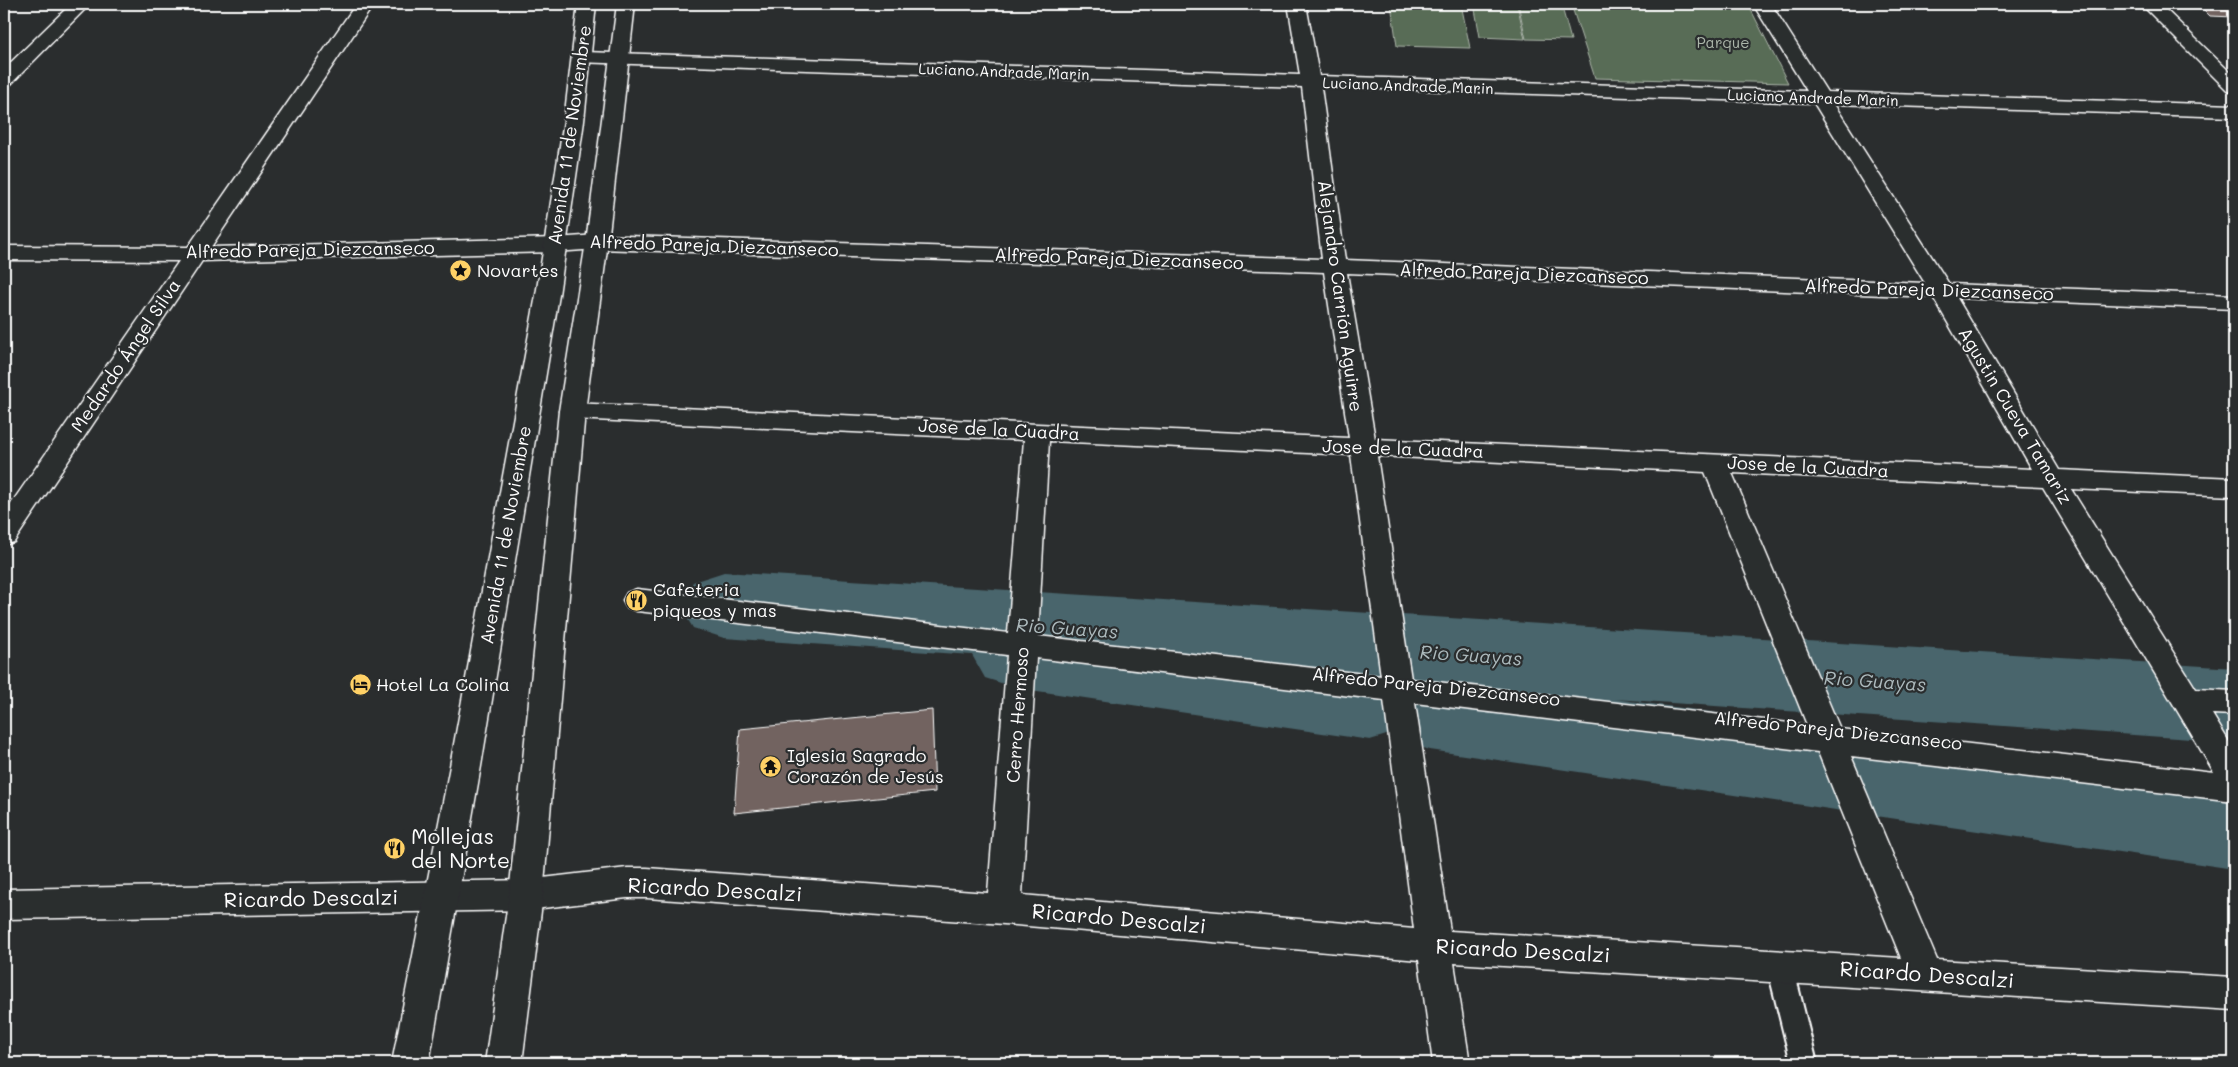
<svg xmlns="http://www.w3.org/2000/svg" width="2238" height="1067" viewBox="0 0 2238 1067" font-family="Mali,sans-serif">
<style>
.green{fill:#596c56;stroke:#acb6aa}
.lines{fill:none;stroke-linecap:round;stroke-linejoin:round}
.river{fill:#48656c;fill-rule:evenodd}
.building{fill:#726460;stroke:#fff}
.lane-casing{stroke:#fff;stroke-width:4}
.street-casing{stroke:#fff;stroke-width:3}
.secondary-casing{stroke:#fff;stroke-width:3}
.lane{fill:#2a2d2e;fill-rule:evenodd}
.street{fill:#2a2d2e;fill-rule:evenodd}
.secondary{fill:#2a2d2e;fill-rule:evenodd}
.labels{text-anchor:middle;stroke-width:4.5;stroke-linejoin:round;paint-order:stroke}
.far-park-label{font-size:15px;fill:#acb6aa;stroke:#2a2d2e}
.far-street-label{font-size:15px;fill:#fff;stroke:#2a2d2e}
.street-label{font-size:18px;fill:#fff;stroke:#2a2d2e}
.poi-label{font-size:18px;fill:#fff;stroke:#2a2d2e;text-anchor:start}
.water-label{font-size:19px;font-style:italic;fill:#adbabd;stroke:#2a2d2e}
.near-poi-label{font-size:21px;fill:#fff;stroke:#2a2d2e;text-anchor:start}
.near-street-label{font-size:21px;fill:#fff;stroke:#2a2d2e}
</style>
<rect width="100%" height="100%" fill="#2a2d2e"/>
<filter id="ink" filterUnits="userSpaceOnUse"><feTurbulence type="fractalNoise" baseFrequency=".02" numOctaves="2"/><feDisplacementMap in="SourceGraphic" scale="10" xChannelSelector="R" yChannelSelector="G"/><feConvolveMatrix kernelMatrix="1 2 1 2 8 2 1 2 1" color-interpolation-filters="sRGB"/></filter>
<g filter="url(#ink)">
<g class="green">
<path d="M1391 4H1461L1470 48 1397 46Z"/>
<path d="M1474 4H1517L1525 39 1480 37Z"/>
<path d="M1518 4H1561L1571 40 1526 39Z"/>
<path d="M1571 4H1748L1788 83 1595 78Z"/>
</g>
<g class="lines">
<path class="river" d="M724 572 2234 668V742L1615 699 2234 783V869L1430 750 1396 739 1393 733 1370 740 1017 688 985 678 972 655 724 638 693 628 679 605 693 582Z"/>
</g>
<g class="building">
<path d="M2198 4H2234V17L2210 16Z"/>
<path d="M932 710 935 792 734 813 740 729Z"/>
</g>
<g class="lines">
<defs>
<path id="lane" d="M1780 954 1789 958 1793 966 1817 1063H1791L1767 966 1771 958Z"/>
<g id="street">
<path d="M71 4H90L11 84 4 86V69Z"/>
<path d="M356 4H374L211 247 556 238 597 235 1322 259 1302 87 576 62 574 58 576 54 583 52 1300 75 1288 4H1306L1319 76 1807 91 1753 4H1771L1827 92 2234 105V117L1834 104 1949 284 2234 295V309L1957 298 2059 470 2234 478V496L2071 489 2196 689 2234 691V715L2212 714 2234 750V801L1851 756 1937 960 2234 977V1010L1454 963 1470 1063H1433L1419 960 1004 924 647 898H627L526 910 4 919V889L526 880 627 868H647L988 893 1007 655 637 611 627 607 623 600 627 593 637 589 1008 633 1024 440 572 419 563 417 559 411 563 405 572 403 1349 438 1324 272 597 249 556 252 202 261 14 542 4 545V514L179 261 4 260V246L188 247ZM1321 87 1814 103 1925 283 1345 260ZM1347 273 1933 297 2032 469 1375 439ZM1049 441 1351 455 1381 676 1038 636ZM1377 456 1705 472 1807 725 1411 679ZM1732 473 2043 487 2214 772 1840 729ZM1036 658 1384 700 1414 929 1022 895ZM1415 703 1818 752 1901 958 1450 931Z"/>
<path d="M2141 4H2160L2234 76V92L2227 90Z"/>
</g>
<g id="secondary">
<path d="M578 4H596L584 121 559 295 481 766 429 1063H392L450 766 536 295 564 121Z"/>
<path d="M617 4H635L608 242 585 411 543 895 522 1063H485L509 895 559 411 586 242Z"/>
</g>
</defs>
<use href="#lane" class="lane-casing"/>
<use href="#street" class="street-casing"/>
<use href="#secondary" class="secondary-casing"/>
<use href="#lane" class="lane"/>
<use href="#street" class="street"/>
<use href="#secondary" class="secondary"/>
</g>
</g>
<defs>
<symbol id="sight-disc" viewBox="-11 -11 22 22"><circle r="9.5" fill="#ffd166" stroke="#2a2d2e"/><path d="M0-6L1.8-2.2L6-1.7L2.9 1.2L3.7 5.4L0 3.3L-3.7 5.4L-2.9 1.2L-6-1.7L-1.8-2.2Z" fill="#111"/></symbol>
<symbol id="restaurant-disc" viewBox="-11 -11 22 22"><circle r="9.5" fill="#ffd166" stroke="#2a2d2e"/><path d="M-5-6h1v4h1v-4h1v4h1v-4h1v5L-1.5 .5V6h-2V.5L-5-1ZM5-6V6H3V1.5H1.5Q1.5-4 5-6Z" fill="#111"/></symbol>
<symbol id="hotel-disc" viewBox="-11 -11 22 22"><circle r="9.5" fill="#ffd166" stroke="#2a2d2e"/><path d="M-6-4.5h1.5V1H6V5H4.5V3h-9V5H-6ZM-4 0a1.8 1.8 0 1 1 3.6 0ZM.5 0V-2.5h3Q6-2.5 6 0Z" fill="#111"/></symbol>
<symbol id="temple-disc" viewBox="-11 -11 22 22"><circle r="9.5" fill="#ffd166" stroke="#2a2d2e"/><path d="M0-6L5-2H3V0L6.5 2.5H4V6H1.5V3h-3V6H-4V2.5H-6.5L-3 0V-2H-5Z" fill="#111"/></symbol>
</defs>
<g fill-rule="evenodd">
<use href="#sight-disc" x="448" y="258" width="25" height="25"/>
<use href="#restaurant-disc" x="624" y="588" width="25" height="25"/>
<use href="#hotel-disc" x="348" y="672" width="25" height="25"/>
<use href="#temple-disc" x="758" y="754" width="25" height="25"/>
<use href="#restaurant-disc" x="382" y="836" width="25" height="25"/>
</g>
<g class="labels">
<g class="far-park-label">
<text x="1723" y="48">Parque</text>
</g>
<g class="far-street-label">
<text transform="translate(1004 72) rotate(2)" y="5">Luciano Andrade Marin</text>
<text transform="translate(1408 86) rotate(2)" y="5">Luciano Andrade Marin</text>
<text transform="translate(1813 98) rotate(2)" y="5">Luciano Andrade Marin</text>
</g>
<g class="street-label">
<text transform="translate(570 135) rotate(-82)" y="6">Avenida 11 de Noviembre</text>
<text transform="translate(714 246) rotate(2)" y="6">Alfredo Pareja Diezcanseco</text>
<text transform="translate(310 250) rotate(-1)" y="6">Alfredo Pareja Diezcanseco</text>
<text transform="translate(1119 259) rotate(2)" y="6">Alfredo Pareja Diezcanseco</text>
<text transform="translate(1524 274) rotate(2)" y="6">Alfredo Pareja Diezcanseco</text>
<text transform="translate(1929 290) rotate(2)" y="6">Alfredo Pareja Diezcanseco</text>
<text transform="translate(1340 296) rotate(82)" y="6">Alejandro Carrión Aguirre</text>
<text transform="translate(126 356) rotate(-56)" y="6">Medardo Ángel Silva</text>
<text transform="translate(2015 416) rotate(59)" y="6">Agustin Cueva Tamariz</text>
<text transform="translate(999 430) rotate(3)" y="6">Jose de la Cuadra</text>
<text transform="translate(1403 449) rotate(2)" y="6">Jose de la Cuadra</text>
<text transform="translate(1808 467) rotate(3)" y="6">Jose de la Cuadra</text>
<text transform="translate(506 535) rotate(-80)" y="6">Avenida 11 de Noviembre</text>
<text transform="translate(1436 687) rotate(6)" y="6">Alfredo Pareja Diezcanseco</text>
<text transform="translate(1018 715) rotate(-86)" y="6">Cerro Hermoso</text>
<text transform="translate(1838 731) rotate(6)" y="6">Alfredo Pareja Diezcanseco</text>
</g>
<g class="poi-label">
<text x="477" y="277">Novartes</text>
<text x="653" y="596">Cafeteria<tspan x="653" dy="21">piqueos y mas</tspan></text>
<text x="376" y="691">Hotel La Colina</text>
<text x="787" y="762">Iglesia Sagrado<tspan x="787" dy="21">Corazón de Jesús</tspan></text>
</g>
<g class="water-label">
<text transform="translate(1067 628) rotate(4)" y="7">Rio Guayas</text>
<text transform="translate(1471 655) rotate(4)" y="7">Rio Guayas</text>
<text transform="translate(1875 681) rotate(4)" y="7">Rio Guayas</text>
</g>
<g class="near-poi-label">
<text x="411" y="844">Mollejas<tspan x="411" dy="24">del Norte</tspan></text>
</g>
<g class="near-street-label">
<text transform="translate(715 890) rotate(3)" y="7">Ricardo Descalzi</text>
<text transform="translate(311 899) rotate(-1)" y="7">Ricardo Descalzi</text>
<text transform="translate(1119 919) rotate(5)" y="7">Ricardo Descalzi</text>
<text transform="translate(1523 951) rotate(3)" y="7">Ricardo Descalzi</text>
<text transform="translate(1927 975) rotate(4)" y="7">Ricardo Descalzi</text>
</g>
</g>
<rect width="2238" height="1067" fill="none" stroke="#2a2d2e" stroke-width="20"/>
<rect x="10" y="10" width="2218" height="1047" fill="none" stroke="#fff" stroke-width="2" filter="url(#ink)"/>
</svg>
